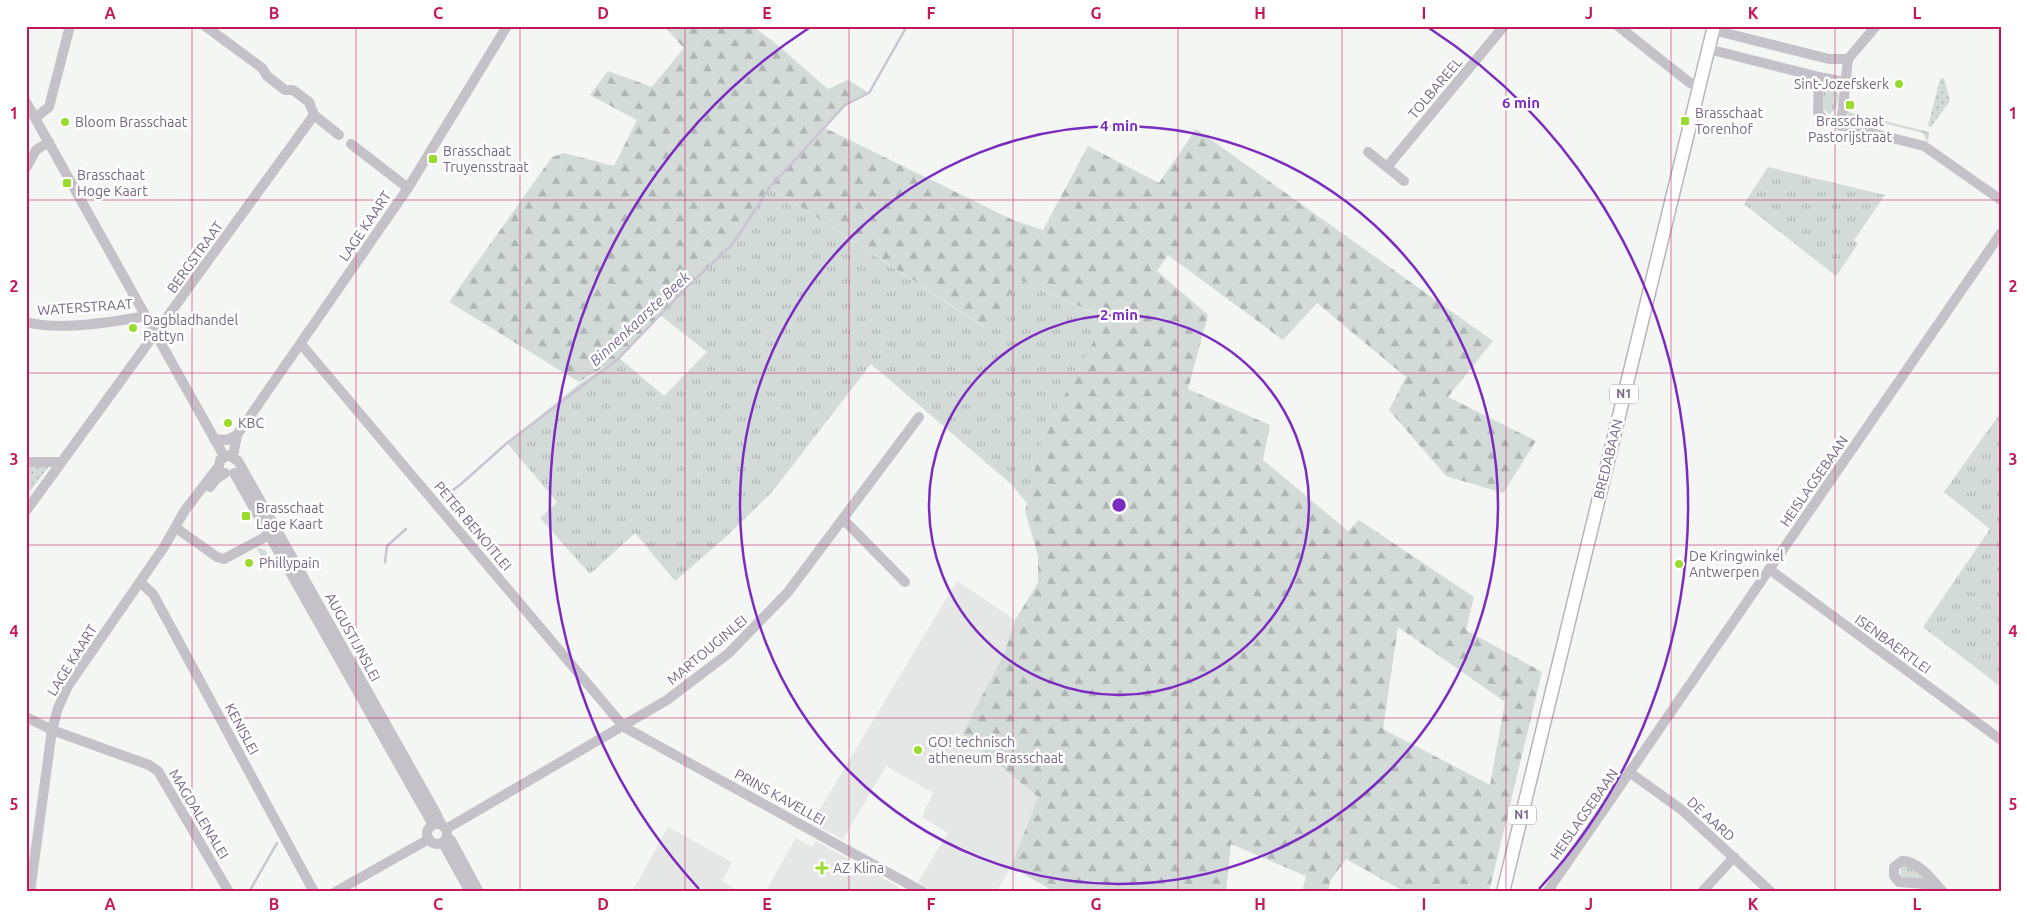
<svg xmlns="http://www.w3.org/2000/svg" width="2027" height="918" viewBox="0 0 2027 918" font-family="Ubuntu,sans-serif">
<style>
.built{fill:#e5e6e6}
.grass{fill:url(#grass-tufts)}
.forest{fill:url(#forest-firs);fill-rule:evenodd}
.park{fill:url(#park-dots)}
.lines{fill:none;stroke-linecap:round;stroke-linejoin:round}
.stream{stroke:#c9c4d0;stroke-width:2.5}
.major-casing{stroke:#b9b4bc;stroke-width:15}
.minor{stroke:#c5c1c8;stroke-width:10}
.major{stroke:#fff;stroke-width:12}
.grid{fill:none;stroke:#c2185b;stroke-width:1;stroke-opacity:0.55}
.ring{fill:none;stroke:#7b2cbf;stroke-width:2.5}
.poi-dot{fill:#9bdb2d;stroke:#fff;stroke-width:2}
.labels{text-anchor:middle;stroke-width:5;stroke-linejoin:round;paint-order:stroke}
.shield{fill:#fff;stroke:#9f94a8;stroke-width:1}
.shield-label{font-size:12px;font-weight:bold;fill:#766682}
.poi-label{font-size:14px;fill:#766682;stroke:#fff;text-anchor:start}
.street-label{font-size:14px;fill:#766682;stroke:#fff}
.water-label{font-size:15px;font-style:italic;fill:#796c8c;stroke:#fff}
.centre{fill:#7b2cbf;stroke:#fff;stroke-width:2.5}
.ring-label{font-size:15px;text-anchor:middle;font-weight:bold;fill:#7b2cbf;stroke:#fff;stroke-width:5;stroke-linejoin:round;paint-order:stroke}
.neatline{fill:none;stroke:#c2185b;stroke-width:2}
.grid-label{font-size:16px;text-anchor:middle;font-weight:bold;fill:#c2185b}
</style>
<defs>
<pattern id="grass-tufts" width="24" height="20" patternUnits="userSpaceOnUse" patternTransform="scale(1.25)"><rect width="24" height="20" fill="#d2dbd8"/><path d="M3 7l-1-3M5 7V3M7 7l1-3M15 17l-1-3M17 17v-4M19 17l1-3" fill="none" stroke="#afb5b5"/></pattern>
<pattern id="forest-firs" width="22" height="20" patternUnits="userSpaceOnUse" patternTransform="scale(1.25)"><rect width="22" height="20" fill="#d2dbd8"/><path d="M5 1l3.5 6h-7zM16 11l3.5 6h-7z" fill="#afb5b5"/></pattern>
<pattern id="park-dots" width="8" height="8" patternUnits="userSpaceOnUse" patternTransform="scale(1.25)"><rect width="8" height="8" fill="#d2dbd8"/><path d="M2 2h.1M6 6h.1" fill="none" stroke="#afb5b5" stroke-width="1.8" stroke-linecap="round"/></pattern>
</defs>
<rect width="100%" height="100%" fill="#f3f6f3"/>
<g class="built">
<path d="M957 581 1015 620 1004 654 962 734 1038 797 1011 867 996 892H933L918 882 948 833 922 817 933 793 886 766 843 839 811 824Z"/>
<path d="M668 827 732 862 722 881 740 892H632Z"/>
<path d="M796 838 812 847 816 841 899 887V892H765Z"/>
</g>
<g class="grass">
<path d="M1827 88 1837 91 1839 96 1835 110 1829 114 1823 109 1824 90Z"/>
<path d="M1846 111 1860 115 1859 124 1851 122Z"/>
<path d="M1877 119 1929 132 1928 143 1923 133 1876 121Z"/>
<path d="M1768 167 1885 195 1854 240 1858 244 1836 276 1744 204Z"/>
<path d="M770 187 984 327 1020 280 1107 319 1042 438 1027 503 1011 484 871 364 772 492 726 537 675 581 635 533 590 574 540 518 557 502 507 443 579 384 619 358 664 396 707 352 660 315 732 245Z"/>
<path d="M2001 412V687L1923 627 1990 529 1944 492Z"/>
<path d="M259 548 265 550 272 562 266 565 257 549Z"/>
<path d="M1908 864 1930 880 1905 879 1900 875 1902 866Z"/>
</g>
<path class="forest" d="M664 26H752L774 42 828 89 848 80 869 93 845 105 825 128 1013 220 1043 230 1088 146 1159 183 1196 129 1493 341 1448 397 1536 441 1503 493 1446 476 1389 410 1406 377 1317 303 1283 340 1168 255 1157 271 1208 315 1188 389 1270 425 1263 460 1348 531 1359 520 1474 597 1466 630 1542 672 1489 892H1405L1346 859 1330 881 1328 892H1302L1306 876 1231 844 1226 892H1055L1011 867 1038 797 962 734 1004 654 1015 620 1038 583V556L1025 511 1042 438 1106 318 1020 280 985 327 770 187 732 245 690 284 619 358 579 382 449 302 552 157 564 153 614 166 637 120 590 95 608 71 652 87 684 48ZM1398 627 1505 702 1490 785 1383 729Z"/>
<g class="park">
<path d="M1944 78 1950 101 1931 127 1928 126 1940 79Z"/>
<path d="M51 464 28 494 26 497V465Z"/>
</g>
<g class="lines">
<g class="stream">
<path d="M443 500 448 494 461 484 507 443 619 358 690 284 732 245 770 187 845 105 869 93 907 26"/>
<path d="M385 562 387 546 406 529"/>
<path d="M249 892 277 843"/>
</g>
<defs>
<path id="major" d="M1503 892 1714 26"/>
</defs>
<use href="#major" class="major-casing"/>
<g class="minor">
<path d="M205 26 262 68 267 76 285 90H293L309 102 314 115 339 135"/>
<path d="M1618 26 1690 83 1699 85"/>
<path d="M1713 30 1829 59H1848L1841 126"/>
<path d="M1708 49 1819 77 1818 112 1824 121 1924 146 2001 200"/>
<path d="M1848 59 1876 26"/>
<path d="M1819 77 1845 82"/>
<path d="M26 102 224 456"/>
<path d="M35 118 49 107 70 26"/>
<path d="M351 144 408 188"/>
<path d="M1368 152 1387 167 1504 26"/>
<path d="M1387 167 1404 181"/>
<path d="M26 168 36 150 49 142"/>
<path d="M26 322C57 331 114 322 146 316"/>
<path d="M301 344 624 727 923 892"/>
<path d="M214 439 227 440 237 435 408 188 507 26"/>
<path d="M233 456 237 435"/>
<path d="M26 462H60"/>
<path d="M234 473 433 825"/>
<path d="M210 487 216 479 225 473"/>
<path d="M26 511 314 115"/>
<path d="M843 519 905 582"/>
<path d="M179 530 217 557 224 559 269 535"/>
<path d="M1769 569 2001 740"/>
<path d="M140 582 153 594 314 892"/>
<path d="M26 717 52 730 149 765 158 771 229 892"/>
<path d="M1629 772 1682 810 1771 892"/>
<circle cx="437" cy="834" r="10"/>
<path d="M446 829 667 700 729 653 788 592 919 417"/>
<path d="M447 838 451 840 479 892"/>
<path d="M443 843 470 892"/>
<path d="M1941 890 1925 884 1899 882 1894 876V867L1902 861C1918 860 1933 881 1943 892"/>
<path d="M30 892 52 730 58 708 68 686 164 547 185 510 219 466 220 460 229 455 238 461 436 813 441 824"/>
<path d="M335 892 429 839"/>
<path d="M1547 892 2001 233"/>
<path d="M1702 892 1734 857"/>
</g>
<use href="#major" class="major"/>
</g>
<path class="grid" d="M192 26V892M356 26V892M520 26V892M685 26V892M849 26V892M1013 26V892M1178 26V892M1342 26V892M1506 26V892M1671 26V892M1835 26V892M26 200H2001M26 373H2001M26 545H2001M26 718H2001"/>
<g class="ring">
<circle cx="1119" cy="505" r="190"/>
<circle cx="1119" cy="505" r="379"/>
<path d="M699 889A569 569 0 0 1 809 28M1429 28A569 569 0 0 1 1539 889"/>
</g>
<g class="poi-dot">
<circle cx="1899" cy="84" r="5"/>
<rect x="1845" y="100" width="10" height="10" rx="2.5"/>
<rect x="1680" y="116" width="10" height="10" rx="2.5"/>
<circle cx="65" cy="122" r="5"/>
<rect x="428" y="154" width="10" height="10" rx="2.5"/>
<rect x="62" y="178" width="10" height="10" rx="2.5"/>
<circle cx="133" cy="328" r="5"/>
<circle cx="228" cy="423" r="5"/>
<rect x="241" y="511" width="10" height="10" rx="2.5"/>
<circle cx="249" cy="563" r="5"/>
<circle cx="1679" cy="564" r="5"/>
<circle cx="918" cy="750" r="5"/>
<path d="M819.5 860.5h5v5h5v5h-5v5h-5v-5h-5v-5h5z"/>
</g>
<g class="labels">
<g class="shield">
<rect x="1610" y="384.5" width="28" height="19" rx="4"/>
<rect x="1508" y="805.5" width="28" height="19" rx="4"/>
</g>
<g class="shield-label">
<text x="1624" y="398">N1</text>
<text x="1522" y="819">N1</text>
</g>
<g class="poi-label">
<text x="1889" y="89" text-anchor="end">Sint-Jozefskerk</text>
<text x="1695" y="118">Brasschaat<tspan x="1695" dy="16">Torenhof</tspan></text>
<text x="1850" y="126" text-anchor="middle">Brasschaat<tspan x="1850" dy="16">Pastorijstraat</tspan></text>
<text x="75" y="127">Bloom Brasschaat</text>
<text x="443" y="156">Brasschaat<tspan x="443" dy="16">Truyensstraat</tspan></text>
<text x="77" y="180">Brasschaat<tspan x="77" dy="16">Hoge Kaart</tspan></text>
<text x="143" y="325">Dagbladhandel<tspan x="143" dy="16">Pattyn</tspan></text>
<text x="238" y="428">KBC</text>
<text x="256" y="513">Brasschaat<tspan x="256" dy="16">Lage Kaart</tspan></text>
<text x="1689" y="561">De Kringwinkel<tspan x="1689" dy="16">Antwerpen</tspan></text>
<text x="259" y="568">Phillypain</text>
<text x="928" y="747">GO! technisch<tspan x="928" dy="16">atheneum Brasschaat</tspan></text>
<text x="833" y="873">AZ Klina</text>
</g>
<g class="street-label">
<text transform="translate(1435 88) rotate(-50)" y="5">TOLBAREEL</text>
<text transform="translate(365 226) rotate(-56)" y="5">LAGE KAART</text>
<text transform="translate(195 257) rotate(-54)" y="5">BERGSTRAAT</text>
<text transform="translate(85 307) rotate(-4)" y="5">WATERSTRAAT</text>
<text transform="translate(1608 459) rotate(-76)" y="5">BREDABAAN</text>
<text transform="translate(1814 481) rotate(-55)" y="5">HEISLAGSEBAAN</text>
<text transform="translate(473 526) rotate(50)" y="5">PETER BENOITLEI</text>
<text transform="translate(353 637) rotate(61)" y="5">AUGUSTIJNSLEI</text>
<text transform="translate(1893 644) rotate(36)" y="5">ISENBAERTLEI</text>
<text transform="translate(707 650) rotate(-40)" y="5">MARTOUGINLEI</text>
<text transform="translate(72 660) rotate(-58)" y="5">LAGE KAART</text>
<text transform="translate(242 729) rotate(62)" y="5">KENISLEI</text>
<text transform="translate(780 797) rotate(29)" y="5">PRINS KAVELLEI</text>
<text transform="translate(199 814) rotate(59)" y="5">MAGDALENALEI</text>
<text transform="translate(1584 814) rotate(-55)" y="5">HEISLAGSEBAAN</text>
<text transform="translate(1711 819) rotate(42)" y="5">DE AARD</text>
</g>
<g class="water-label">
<text transform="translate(640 319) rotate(-43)" y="5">Binnenkaarste Beek</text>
</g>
</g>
<circle cx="1119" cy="505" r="8" class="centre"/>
<g class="ring-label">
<text x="1521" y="108">6 min</text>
<text x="1119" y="131">4 min</text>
<text x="1119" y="320">2 min</text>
</g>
<rect width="2027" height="918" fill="none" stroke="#ffffff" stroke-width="55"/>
<rect x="28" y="28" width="1972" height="862" class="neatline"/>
<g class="grid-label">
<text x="110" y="19">A</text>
<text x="274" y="19">B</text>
<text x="438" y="19">C</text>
<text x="603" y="19">D</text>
<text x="767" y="19">E</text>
<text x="931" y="19">F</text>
<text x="1096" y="19">G</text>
<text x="1260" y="19">H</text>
<text x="1424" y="19">I</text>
<text x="1589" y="19">J</text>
<text x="1753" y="19">K</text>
<text x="1917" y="19">L</text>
<text x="14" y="119">1</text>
<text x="2013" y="119">1</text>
<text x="14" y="292">2</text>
<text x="2013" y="292">2</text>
<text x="14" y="465">3</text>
<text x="2013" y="465">3</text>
<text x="14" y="637">4</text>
<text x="2013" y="637">4</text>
<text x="14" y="810">5</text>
<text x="2013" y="810">5</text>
<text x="110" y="910">A</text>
<text x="274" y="910">B</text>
<text x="438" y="910">C</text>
<text x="603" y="910">D</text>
<text x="767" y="910">E</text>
<text x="931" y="910">F</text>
<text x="1096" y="910">G</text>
<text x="1260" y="910">H</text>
<text x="1424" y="910">I</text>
<text x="1589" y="910">J</text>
<text x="1753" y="910">K</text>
<text x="1917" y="910">L</text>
</g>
</svg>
